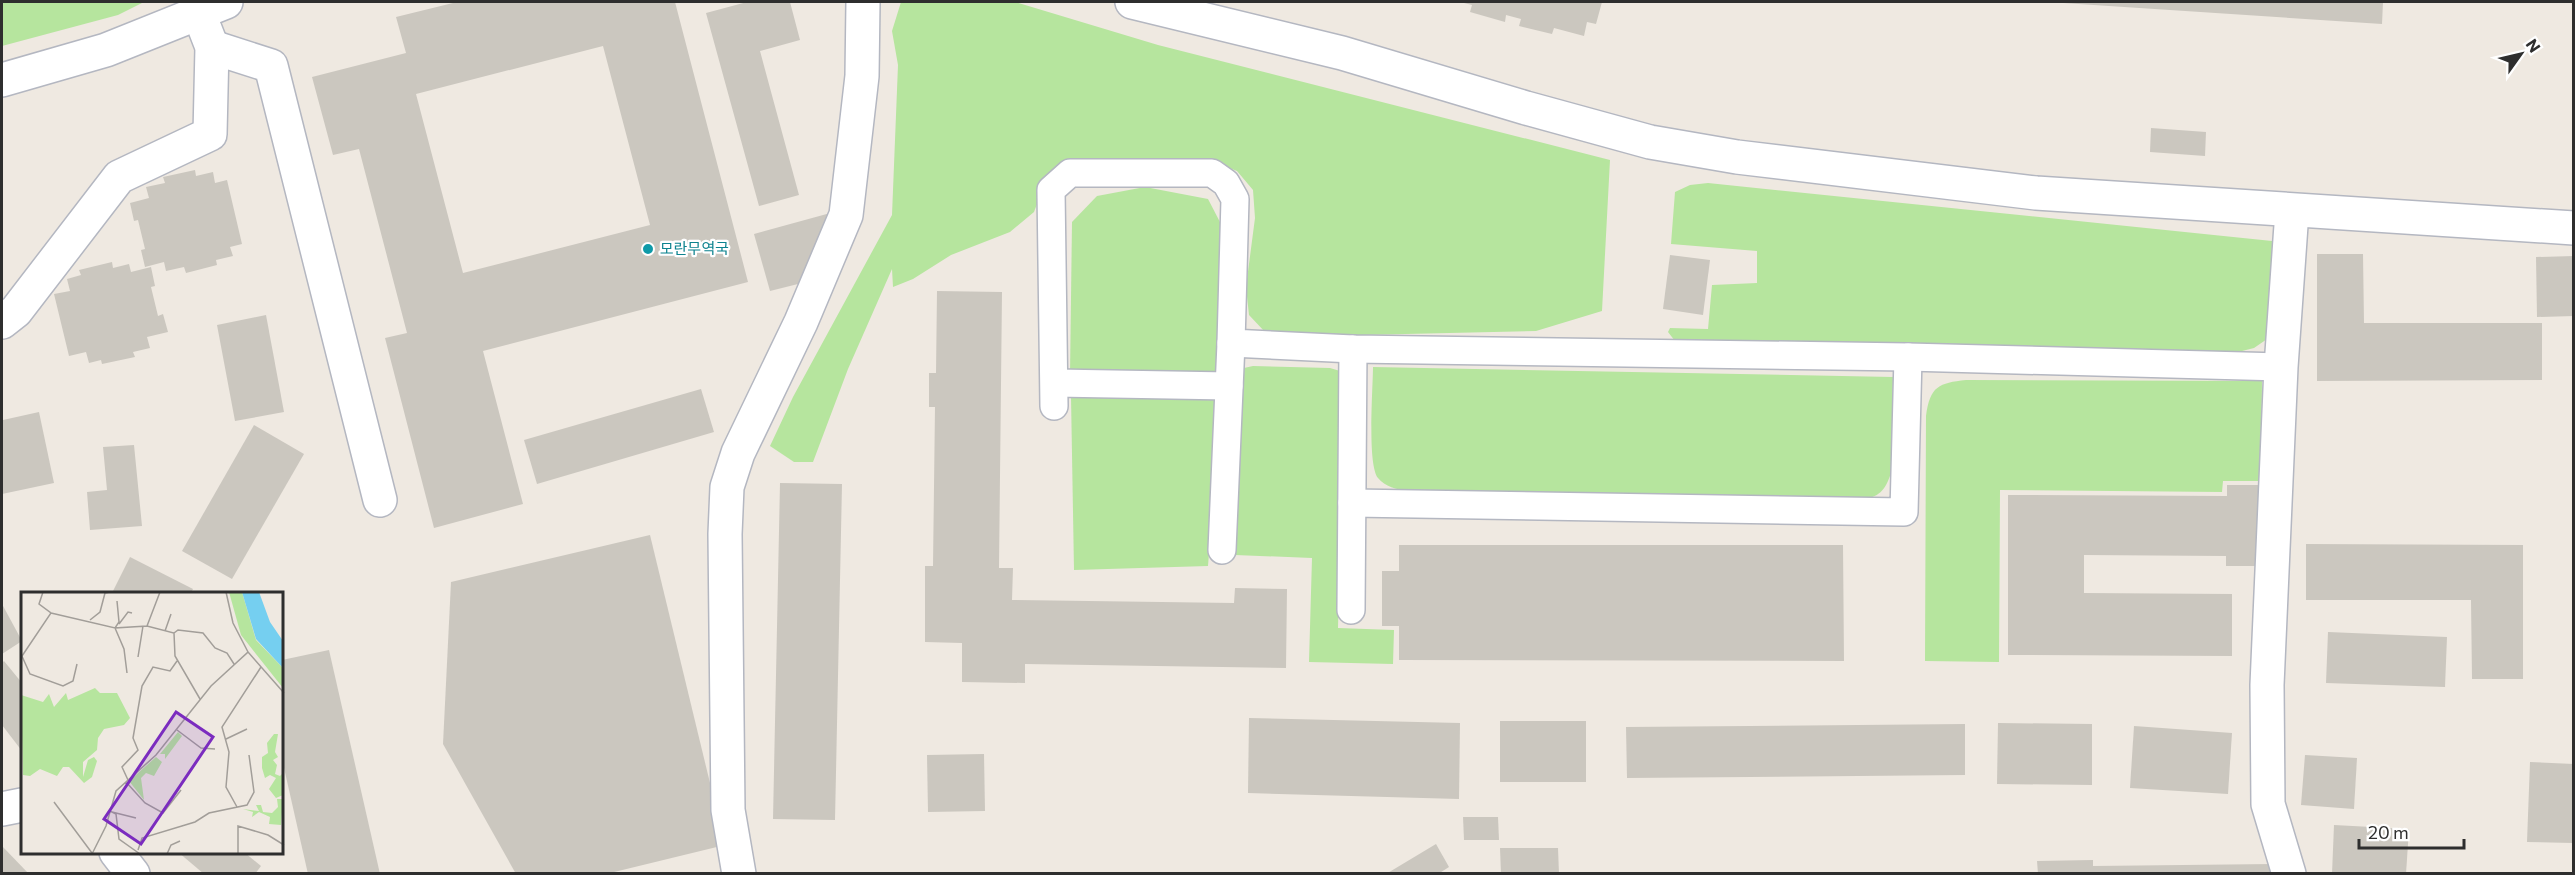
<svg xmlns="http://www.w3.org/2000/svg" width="2575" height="875" viewBox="0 0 2575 875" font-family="Commissioner,'Noto Sans KR',sans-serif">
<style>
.green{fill:#b6e59e}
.building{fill:#cbc7bf;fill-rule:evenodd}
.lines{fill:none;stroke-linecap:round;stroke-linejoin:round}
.pedestrian-casing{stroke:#b4b7c1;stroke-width:30}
.minor-casing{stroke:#b4b7c1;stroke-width:36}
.secondary-casing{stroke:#b4b7c1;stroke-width:36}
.pedestrian{stroke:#fff;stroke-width:27}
.minor{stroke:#fff;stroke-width:33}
.secondary{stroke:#fff;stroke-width:33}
.culture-dot{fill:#0f9aa8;stroke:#fff;stroke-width:2}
.labels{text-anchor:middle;stroke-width:4.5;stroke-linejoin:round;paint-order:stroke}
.culture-label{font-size:15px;fill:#0d838f;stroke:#fff;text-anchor:start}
.inset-road{fill:none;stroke:#a29e99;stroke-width:1.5}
.view{fill:#7b2cbf;fill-opacity:0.15;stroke:#7b2cbf;stroke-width:3}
.inset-edge{fill:none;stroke:#2e2e2e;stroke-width:3}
</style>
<rect width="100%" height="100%" fill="#efe9e1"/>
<g class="green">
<path d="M7 2H144L118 15 2 46V3Z"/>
<path d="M901 2H1015L1158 45 1610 160 1602 311 1536 331 1274 337 1265 332 1249 315 1246 287 1255 218 1253 190 1237 171 1209 160 1093 158 1075 163 1043 188 1034 212 1010 232 951 255 913 279 893 287 892 269 848 369 813 462H794L770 446 793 397 892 215 898 65 892 31Z"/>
<path d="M1708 183 2272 241 2270 337 2254 348 2234 353 1675 341 1668 332 1670 328 1708 329 1712 285 1757 283V251L1671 244 1675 192 1690 185Z"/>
<path d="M1145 187 1208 199 1221 224 1220 379 1070 375 1072 222 1097 196Z"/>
<path d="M1253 366 1330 368 1340 371 1344 381 1338 628 1394 630 1393 664 1309 662 1312 558 1235 555 1239 378 1244 368Z"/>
<path d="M1373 367 1893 377 1891 473C1885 491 1879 497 1861 500L1407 491C1397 489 1385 487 1378 478 1367 464 1373 388 1373 367Z"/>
<path d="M1966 380 2262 381 2261 481H2223L2222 492 2000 490 1999 662 1925 661 1926 416C1930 386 1939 383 1966 380Z"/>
<path d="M1071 396 1217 398 1216 462 1208 566 1074 570Z"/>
</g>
<g class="building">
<path d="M457 2H675L748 282 483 351 523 504 434 528 385 338 407 333 359 149 333 155 312 77 406 53 396 17ZM603 46 650 225 463 273 416 94Z"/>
<path d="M747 2H790L800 40 760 51 799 195 759 206 706 13Z"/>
<path d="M1460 2H1602L1596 24 1587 22 1584 36 1554 28 1552 34 1519 26 1521 19 1506 15 1505 22 1470 12 1472 5Z"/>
<path d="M2048 2H2383L2382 24Z"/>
<path d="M2151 128 2206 132 2205 156 2150 152Z"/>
<path d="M195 170 196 176 213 172 215 183 227 180 242 244 230 247 233 256 216 260 217 265 186 273 184 267 166 271 164 262 145 267 141 250 145 249 138 220 134 221 130 203 149 198 146 187 165 183 163 177Z"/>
<path d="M834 212 802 283 770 291 754 234Z"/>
<path d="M2317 254H2363L2364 323H2542V380L2317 381Z"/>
<path d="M1670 255 1710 260 1703 315 1663 309Z"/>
<path d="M2574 256V316L2537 317 2536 257Z"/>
<path d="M112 262 113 268 129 264 131 272 151 267 155 286 151 287 158 316 163 314 168 332 147 337 150 348 133 352 135 357 102 364 101 360 89 363 86 352 69 356 54 294 70 291 67 279 81 275 79 270Z"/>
<path d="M937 291 1002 292 999 568H1013L1012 600 1234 603 1235 588 1287 589 1286 668 1025 664V683L962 682V643L925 642V566H933L935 407H929V373H936Z"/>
<path d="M266 315 284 412 235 421 217 325Z"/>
<path d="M701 389 714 432 537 484 524 440Z"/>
<path d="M39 412 54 483 2 494 3 420Z"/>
<path d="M254 425 304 454 232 579 182 551Z"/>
<path d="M134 445 142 526 90 530 87 492 107 490 103 447Z"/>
<path d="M780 483 842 484 835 820 773 819Z"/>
<path d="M2227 485H2260L2261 566H2226V556L2084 555V593L2232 594V656L2008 655V495L2227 496Z"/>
<path d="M650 535 725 845 606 874H516L443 744 451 582Z"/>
<path d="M2306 544 2523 545V679H2472L2471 600H2306Z"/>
<path d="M1399 545H1843L1844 661 1399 660V626H1382V571H1399Z"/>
<path d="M130 557 193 589 191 593H112Z"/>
<path d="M2 604 22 641 2 654Z"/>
<path d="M2328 632 2447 637 2445 687 2326 683Z"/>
<path d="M329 650 380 874H308L282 759V660Z"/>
<path d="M4 661 22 683V751L2 725V663Z"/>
<path d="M1249 718 1460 723 1459 799 1248 793Z"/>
<rect x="1500" y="721" width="86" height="61"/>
<path d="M1998 723 2092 724V785L1997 784Z"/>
<path d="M1965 724V775L1627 778 1626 727Z"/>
<path d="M2134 726 2232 733 2228 794 2130 788Z"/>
<path d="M984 754 985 811 928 812 927 755Z"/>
<path d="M2305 755 2357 758 2354 809 2301 805Z"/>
<path d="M2530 762 2574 764 2573 843 2527 842Z"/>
<path d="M1463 817H1498L1499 840H1464Z"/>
<path d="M2334 825 2409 829 2406 874H2332Z"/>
<path d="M1436 844 1449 867 1438 874H1386Z"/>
<path d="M2 846 29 874H2Z"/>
<path d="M1500 848H1558L1559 874H1501Z"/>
<path d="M178 852H244L261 866 255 874H204Z"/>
<path d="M2093 860V866L2273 864V874H2038L2037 861Z"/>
</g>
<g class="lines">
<defs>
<g id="pedestrian">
<path d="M1055 383 1229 386"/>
<path d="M1054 406 1051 190 1070 173H1212L1226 183 1235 199 1231 343 1353 349 1908 357 2281 367"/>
<path d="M1352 503 1904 512 1908 357"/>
<path d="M1222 550 1231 343"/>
<path d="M1351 610 1353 349"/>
</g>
<g id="minor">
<path d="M212 47 271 66 380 500"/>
<path d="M2 322 16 311 119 177 210 134 212 47 205 29"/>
<path d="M2 809 22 805"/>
<path d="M116 852 133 874"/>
<path d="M739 874 728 810 725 534 727 487 738 453 801 322 846 215 862 76 863 2"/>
<path d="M2289 874 2268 804 2267 685 2281 367 2292 211"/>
</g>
<g id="secondary">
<path d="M1132 2 1342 53 1526 108 1650 142 1737 157 2036 193 2574 228"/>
<path d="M2 80 106 50 226 2"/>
</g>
</defs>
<use href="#pedestrian" class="pedestrian-casing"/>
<use href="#minor" class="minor-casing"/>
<use href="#secondary" class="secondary-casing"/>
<use href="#pedestrian" class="pedestrian"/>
<use href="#minor" class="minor"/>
<use href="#secondary" class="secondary"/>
</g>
<circle class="culture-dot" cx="648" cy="249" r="6"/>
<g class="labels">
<g class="culture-label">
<text x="660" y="254">모란무역국</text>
</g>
</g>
<g transform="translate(21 592)">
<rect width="262" height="262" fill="#efe9e1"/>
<path d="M208 0H221L235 48 262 76V96L220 43ZM74 96 79 101H96L109 126 103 133 83 137 77 146 76 158 62 170V185L67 168 73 165 76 169 71 185 63 191 48 175H42L36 184 19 177 9 184 2 183 0 103 22 110 28 102 33 115 45 101 47 108ZM157 140 161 144 144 167V162H139ZM253 142H257L254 160 257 165 252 168 256 173 254 182 259 184 263 180 262 203 255 206 248 197 255 186 249 183 244 186 241 176V165L247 161 246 151ZM135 165 141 170 133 184 125 181 120 186 123 208 108 189ZM256 207H262L260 233 248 232 249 225 238 220 231 225 232 220 222 217 238 219 235 213H240L242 220 251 221 257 215Z" fill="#b6e59e"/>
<path d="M221 0H238L249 30 262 49V76L235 47Z" fill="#75cff0"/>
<path class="inset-road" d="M30 21 94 36 98 30 96 9M69 28 79 20 84 1 89 0M98 32 107 20 111 21M126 34 139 0M144 39 150 22M153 41 157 38 182 41 194 56 206 61 213 72M227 60 263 101M0 62 9 82 42 94 52 89 56 72M1 64 30 21 18 12 22 0M117 65 122 34M106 81 103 57 94 36 126 34 153 41 154 64 179 107M156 138 180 156 194 157M205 147 226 137M107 188 101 175 117 158 112 146 121 94 132 75 149 79 156 69M105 190 124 211 142 221 160 198M33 210 71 261M216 215 205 195 208 160 201 135 240 75M89 219 95 222 98 247 119 262M91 220 115 226M117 258 121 246 174 230 188 221 226 213 233 200 228 163M71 262 85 234 95 199 135 163 190 94 227 60 212 31 205 0M146 262 150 253 159 249M217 262V234L247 243 263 253"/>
<path class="view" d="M155 120 192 145 120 252 83 227Z"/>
<rect width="262" height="262" class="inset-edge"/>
</g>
<rect width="2575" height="875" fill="none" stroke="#2e2e2e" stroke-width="6"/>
<g transform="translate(2521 54) rotate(56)" stroke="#ffffff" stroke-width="4.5" paint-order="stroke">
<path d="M0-4.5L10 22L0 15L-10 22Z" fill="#2e2e2e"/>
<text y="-9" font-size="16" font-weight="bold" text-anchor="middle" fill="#2e2e2e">N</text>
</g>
<path d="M2359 839v9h105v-9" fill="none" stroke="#2e2e2e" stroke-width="3"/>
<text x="2368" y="839" font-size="18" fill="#2e2e2e" stroke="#ffffff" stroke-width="4.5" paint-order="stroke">20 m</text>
</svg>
